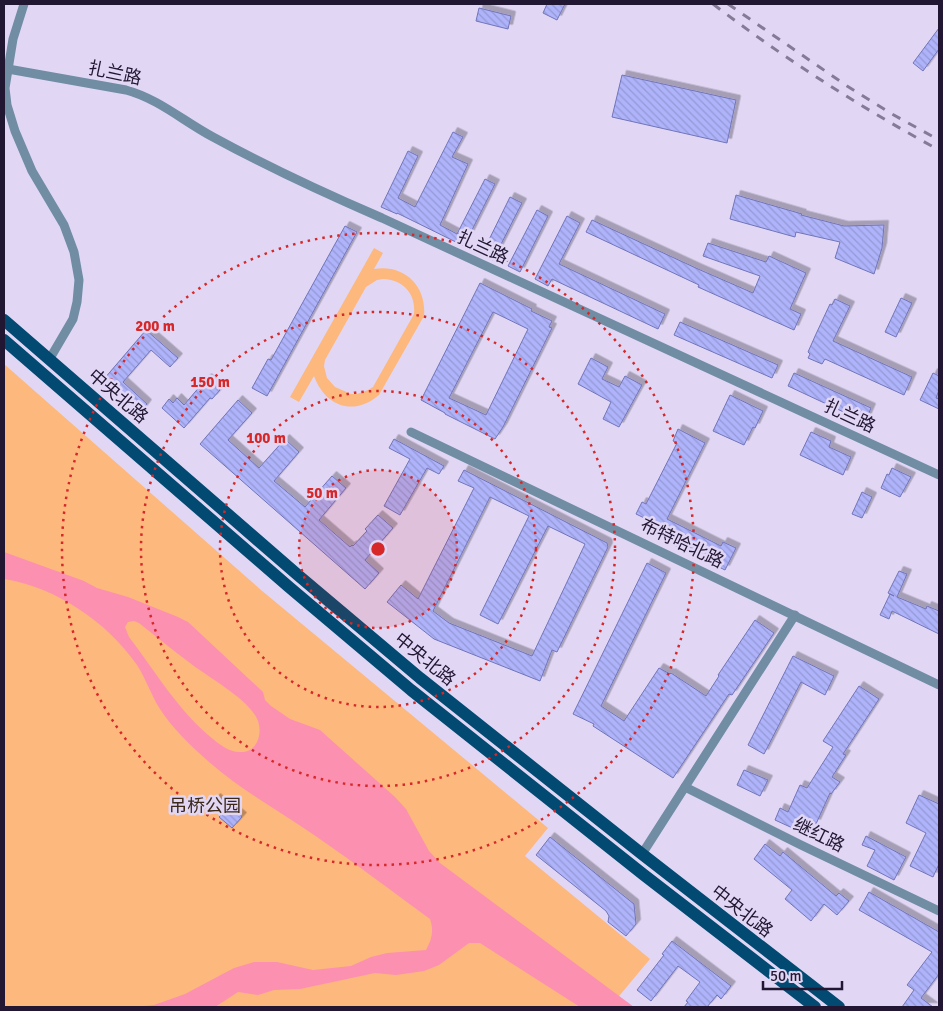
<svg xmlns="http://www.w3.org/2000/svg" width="943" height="1011" viewBox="0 0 943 1011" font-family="Signika,'Noto Sans SC',sans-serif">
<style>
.park{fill:#fdb87d;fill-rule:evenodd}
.water{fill:#fc90b1;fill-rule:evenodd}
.building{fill:url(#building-back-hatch);stroke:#7174b9;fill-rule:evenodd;filter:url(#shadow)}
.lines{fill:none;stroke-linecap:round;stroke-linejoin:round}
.street{stroke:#708da4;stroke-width:9}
.primary{stroke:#024a71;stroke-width:12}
.rail{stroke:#857b97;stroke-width:3;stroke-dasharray:9 9;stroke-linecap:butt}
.ring{fill:none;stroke:#d62828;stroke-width:2.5;stroke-dasharray:2.5 5}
.labels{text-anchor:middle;stroke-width:5;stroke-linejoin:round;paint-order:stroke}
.street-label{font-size:18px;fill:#221732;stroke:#e1d7f5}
.park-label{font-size:18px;fill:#3b2818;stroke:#e1d7f5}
.centre{fill:#d62828;stroke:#e1d7f5;stroke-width:2.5}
.ring-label{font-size:15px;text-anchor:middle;font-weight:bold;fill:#d62828;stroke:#e1d7f5;stroke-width:5;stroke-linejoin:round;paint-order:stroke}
</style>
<defs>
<pattern id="building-back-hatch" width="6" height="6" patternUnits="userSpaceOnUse" patternTransform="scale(1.25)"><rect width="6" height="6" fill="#aeb3fa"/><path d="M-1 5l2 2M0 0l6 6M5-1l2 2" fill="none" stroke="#9599d7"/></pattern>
<filter id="shadow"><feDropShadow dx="4.5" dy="-4.5" stdDeviation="0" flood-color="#0004"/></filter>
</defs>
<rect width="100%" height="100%" fill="#e1d7f5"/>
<g class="park">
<path d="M374 248 383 253 374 269C404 264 427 286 424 316L379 395C353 417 325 406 314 376L299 402 290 397ZM383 279C403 280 416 293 414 314L373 387 368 390 357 394H351L335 387 327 378 324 366 325 360 366 287 377 280Z"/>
<path d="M4 364 261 590 548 828 525 856 650 959 610 1007H4Z"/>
</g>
<path class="water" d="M4 552 84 581 97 588 128 597 178 617 188 622 263 692 265 700 271 706 290 719 320 730 395 797 406 809 429 851 440 863 634 1007H580L480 943H469L439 965 424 971 396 975 375 973 300 989 274 990 258 995 238 992 215 1007H134L154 1005 185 994 234 968 254 962H277L313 970 351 966 371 957 387 953 426 950C432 939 434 931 430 919 393 892 355 863 317 837 281 812 242 791 208 761 191 746 172 728 160 709 151 695 146 679 137 665 107 622 56 587 4 579ZM134 621 139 623C156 636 172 650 190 663 208 677 243 696 255 715 264 728 260 752 241 752 231 753 220 745 213 739 179 712 155 671 129 637L125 627 128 622Z"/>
<g class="building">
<path d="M547 4H565L557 20 543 13Z"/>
<path d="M479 8 511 16 508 29 476 21Z"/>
<path d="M939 28V49L923 71 913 63Z"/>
<path d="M622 75 736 100 727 143 612 117Z"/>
<path d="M453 132 463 137 452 157 468 164 440 225 457 234 485 179 495 184 464 246 397 213V214L381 207 408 151 418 156 398 198 415 207Z"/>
<path d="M736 195 802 214 801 215 844 226 884 225 882 248 874 274 835 258 840 242 796 232 795 237 730 219Z"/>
<path d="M510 197 522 203 493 260 482 254Z"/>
<path d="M537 210 548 216 520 272 508 266Z"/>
<path d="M567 216 580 223 559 264 665 314 658 329 552 279 548 286 535 279Z"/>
<path d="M592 220 698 269 753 293 760 276 703 256 708 243 766 262 769 256 806 273 790 309 801 314 794 330 698 287 699 285 586 232Z"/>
<path d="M345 226 357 232 267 396 252 388 268 359 271 360Z"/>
<path d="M480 283 532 309 531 311 552 321 549 327 552 328 503 427 495 439 445 414V413L421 400ZM493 312 528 329 486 415 449 398Z"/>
<path d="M901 298 912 303 896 337 885 332Z"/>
<path d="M835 299 850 306 833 341 912 377 904 395 825 359 822 364 808 358 810 354 808 352 816 334 830 304 832 305Z"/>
<path d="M680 322 778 365 772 378 674 335Z"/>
<path d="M146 330 178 358 170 367 151 350 123 382 147 404 141 412 104 379Z"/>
<path d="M591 358 608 367 602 379 619 387 625 376 642 385 619 427 603 419 611 402 578 384Z"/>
<path d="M794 373 871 408 865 422 788 386Z"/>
<path d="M933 373 939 376V390L936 398 939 399V409L920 400Z"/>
<path d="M207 378 220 390 212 399 210 398 184 428 162 408 169 399 173 403 177 398 184 405Z"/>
<path d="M730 395 763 411 755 428 753 427 744 445 713 431Z"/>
<path d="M238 400 252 413 228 440 259 468 285 439 299 452 274 481 305 507 332 476 346 488 319 520 350 547 352 545 353 546 367 531 365 529 378 515 393 528 365 560 379 573 365 589 200 444Z"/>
<path d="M678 429 705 443 667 519 721 546 723 542 736 548 725 570 670 543 675 533 636 514 642 502 646 504 677 443 673 441Z"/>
<path d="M811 432 831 441 829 447 851 457 843 475 800 455Z"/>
<path d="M394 439 444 466 439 474 427 468 400 515 384 506 410 459 389 448Z"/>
<path d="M892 468 911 477 900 497 881 488 887 474 889 475Z"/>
<path d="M464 470 607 543 608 547 557 652 552 650 540 681 434 639 387 602 401 585 418 599 474 488 458 481ZM490 497 529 516 480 615 498 624 548 526 585 544 532 656 449 623 433 611Z"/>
<path d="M862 492 872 497 862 518 852 514Z"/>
<path d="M647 563 666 573 601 706 624 721 659 668 670 674 671 673 706 696 719 676 718 675 755 620 774 633 732 695 729 694 673 778 593 726 594 724 573 714Z"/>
<path d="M899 571 907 574 897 597 926 609 927 606 939 611V634L892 611 889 619 880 615 890 594 894 596 888 593Z"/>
<path d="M793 656 834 676 825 695 801 682 764 754 748 745Z"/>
<path d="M859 686 879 699 843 754 846 755 832 777 840 782 831 794 830 793 816 824 805 819 799 831 775 820 780 808 788 812 800 785 807 788 833 747 823 741Z"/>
<path d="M744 770 768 780 760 796 737 785Z"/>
<path d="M919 795 939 804V864L933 877 910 866 926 833 906 823Z"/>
<path d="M216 798 227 808 229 806 242 817 232 828 219 817 221 815 210 805Z"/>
<path d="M866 836 906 857 894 880 867 866 875 850 862 845Z"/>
<path d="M550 837 634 904 636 924 626 936 608 922 609 916 606 911 536 855Z"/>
<path d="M765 844 780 856 783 852 836 896 839 893 849 901 837 915 824 904 811 921 785 899 792 890 754 859Z"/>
<path d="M869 892 939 932V974L921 998 933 1007H902L914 990 907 985 932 952 859 910Z"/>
<path d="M672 941 731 986 721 999 717 995 707 1007H684L688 1002 686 1001 700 982 678 966 651 1001 637 990 664 955 662 954Z"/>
</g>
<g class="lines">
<g class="street">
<path d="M24 4 13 39 5 88 7 105 15 131 32 171 64 225 74 252 79 280 77 302 73 319 49 360"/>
<path d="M8 69 126 90C159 99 183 121 213 137 268 167 324 193 382 218L939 475"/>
<path d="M411 432 939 685"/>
<path d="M685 787 801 845 939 911"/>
<path d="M642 854 795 615"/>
</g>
<g class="primary">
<path d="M4 320 299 576 420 678 642 854 839 1007"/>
<path d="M4 340 289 587 411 690 644 875 815 1007"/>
</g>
<g class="rail">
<path d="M713 4C785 59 860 107 939 150"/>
<path d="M728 4 847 86 892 114 939 140"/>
</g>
</g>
<circle cx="378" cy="549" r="79" fill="#d62828" fill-opacity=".12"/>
<g class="ring">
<circle cx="378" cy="549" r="79"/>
<circle cx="378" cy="549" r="158"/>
<circle cx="378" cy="549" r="237"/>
<circle cx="378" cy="549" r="316"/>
</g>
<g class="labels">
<g class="street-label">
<text transform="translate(115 73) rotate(12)" y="6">扎兰路</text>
<text transform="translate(483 247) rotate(25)" y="6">扎兰路</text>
<text transform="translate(118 396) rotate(41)" y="6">中央北路</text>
<text transform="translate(850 416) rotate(25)" y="6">扎兰路</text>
<text transform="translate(682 543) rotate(26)" y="6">布特哈北路</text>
<text transform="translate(425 659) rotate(39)" y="6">中央北路</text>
<text transform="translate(819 835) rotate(26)" y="6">继红路</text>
<text transform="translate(742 911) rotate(38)" y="6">中央北路</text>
</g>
<g class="park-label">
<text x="205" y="812">吊桥公园</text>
</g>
</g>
<circle cx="378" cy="549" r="8" class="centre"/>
<g class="ring-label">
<text x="155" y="331">200 m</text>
<text x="210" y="387">150 m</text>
<text x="266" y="443">100 m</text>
<text x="322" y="498">50 m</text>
</g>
<rect width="943" height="1011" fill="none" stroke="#221732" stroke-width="10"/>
<path d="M763 981v8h79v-8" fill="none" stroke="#221732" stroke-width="2.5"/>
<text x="770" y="981" font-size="15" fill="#221732" stroke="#e1d7f5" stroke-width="4" paint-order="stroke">50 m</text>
</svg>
